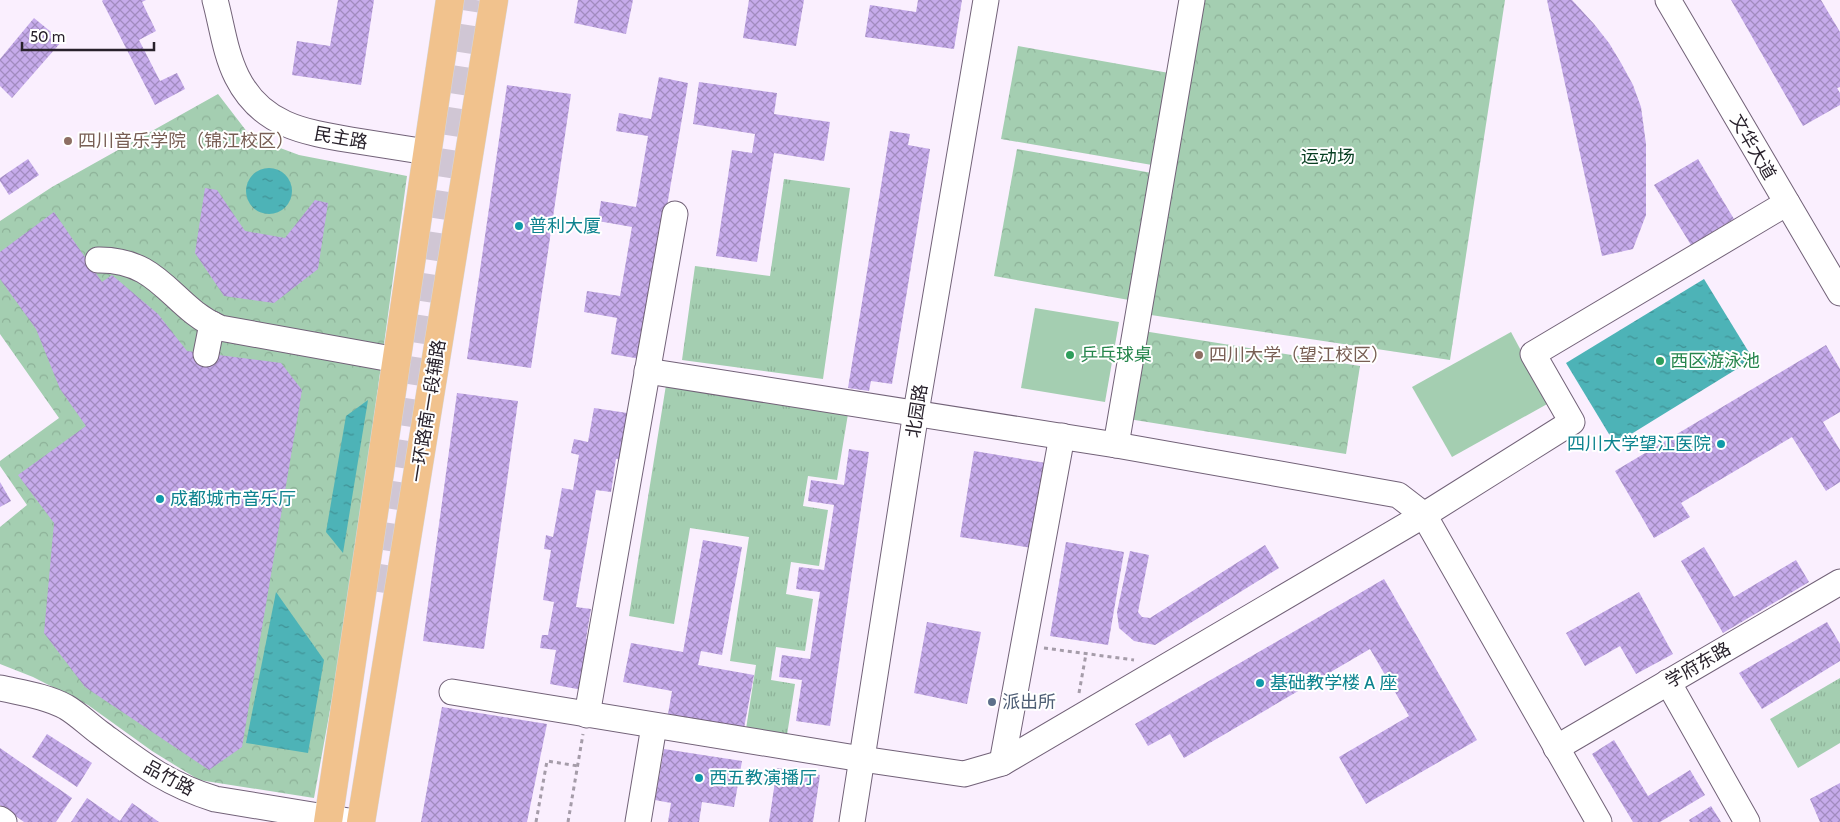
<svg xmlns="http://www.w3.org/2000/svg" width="1840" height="822" viewBox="0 0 1840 822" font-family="Cabin,'Noto Sans SC',sans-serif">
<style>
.grass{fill:url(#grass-tufts)}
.park{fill:url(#park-crowns)}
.pitch{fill:#a4ceb1}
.water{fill:url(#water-ripples)}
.building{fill:url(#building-cross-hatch)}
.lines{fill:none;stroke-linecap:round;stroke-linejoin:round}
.major-tunnel{stroke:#d0c6d4;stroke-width:28;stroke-dasharray:28 14;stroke-linecap:butt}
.minor-casing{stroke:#726278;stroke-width:27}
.major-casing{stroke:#d8d7d9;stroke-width:29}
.path{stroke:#a59ca9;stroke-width:3;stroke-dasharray:4 4;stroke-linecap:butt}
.minor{stroke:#fff;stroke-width:25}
.major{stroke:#f1c28d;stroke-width:28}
.education-dot{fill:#8d6e63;stroke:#fff;stroke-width:2}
.culture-dot{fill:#0f9aa8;stroke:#fff;stroke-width:2}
.leisure-dot{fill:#2e9e5b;stroke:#fff;stroke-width:2}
.service-dot{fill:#5c6f8a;stroke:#fff;stroke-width:2}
.labels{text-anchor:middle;stroke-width:4;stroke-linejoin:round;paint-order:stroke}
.street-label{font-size:18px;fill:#28212b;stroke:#fff}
.education-label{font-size:18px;fill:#785e54;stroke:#fff;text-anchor:start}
.park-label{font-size:18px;fill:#073e21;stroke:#fff}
.culture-label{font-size:18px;fill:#0d838f;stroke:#fff;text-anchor:start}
.leisure-label{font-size:18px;fill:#27864d;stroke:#fff;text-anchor:start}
.service-label{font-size:18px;fill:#4e5e75;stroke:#fff;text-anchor:start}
</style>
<defs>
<pattern id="grass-tufts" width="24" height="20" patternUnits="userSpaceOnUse" patternTransform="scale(1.25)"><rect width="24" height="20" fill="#a4ceb1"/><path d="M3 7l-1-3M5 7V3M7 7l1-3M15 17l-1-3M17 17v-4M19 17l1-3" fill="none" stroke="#8db198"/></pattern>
<pattern id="park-crowns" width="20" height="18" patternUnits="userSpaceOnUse" patternTransform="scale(1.25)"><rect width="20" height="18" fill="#a4ceb1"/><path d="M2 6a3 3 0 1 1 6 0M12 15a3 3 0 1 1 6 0" fill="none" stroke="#8db198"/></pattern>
<pattern id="water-ripples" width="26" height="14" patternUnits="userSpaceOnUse" patternTransform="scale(1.25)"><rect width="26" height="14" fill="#4db3b7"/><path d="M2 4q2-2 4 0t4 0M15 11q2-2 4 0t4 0" fill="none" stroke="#409195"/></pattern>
<pattern id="building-cross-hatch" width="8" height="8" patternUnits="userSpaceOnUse" patternTransform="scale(1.25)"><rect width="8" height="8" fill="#c6abeb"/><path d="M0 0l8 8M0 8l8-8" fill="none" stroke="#a18bbf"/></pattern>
</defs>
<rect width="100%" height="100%" fill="#faeffe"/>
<g class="grass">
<path d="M784 179 850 188 823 379 682 360 695 266 770 276Z"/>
<path d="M666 385 848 414 837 480 808 476 803 506 828 510 819 566 791 562 786 594 813 599 805 651 776 647 771 680 795 684 787 735 746 729 756 665 730 661 749 537 690 528 674 624 629 616Z"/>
<path d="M1840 678V743L1798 768 1770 719Z"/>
</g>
<g class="park">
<path d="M1200 0H1505L1450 360 1151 315Z"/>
<path d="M1018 46 1169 73 1152 165 1001 139Z"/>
<path d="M218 94 251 137 299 155 407 176 346 622 314 798 199 780 152 751 88 705 33 677 0 664V527L27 505 0 466V461L59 418 0 334V221L52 187Z"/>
<path d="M1017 149 1152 173 1129 300 994 276Z"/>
<path d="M1131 329 1360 366 1346 454 1116 417Z"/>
</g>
<g class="pitch">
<path d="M1035 308 1119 322 1105 402 1021 388Z"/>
<path d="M1511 332 1549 403 1452 457 1412 387Z"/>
</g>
<g class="water">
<circle cx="269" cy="191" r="23"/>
<path d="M1704 279 1753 359 1615 444 1566 363Z"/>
<path d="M368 400 343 553 326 532 346 416Z"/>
<path d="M276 592 324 660 308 753 246 743Z"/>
</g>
<g class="building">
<path d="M103 0H146L142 2 156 31 139 40 160 81 177 73 185 89 155 105 102 1Z"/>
<path d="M338 0H374L361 85 292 75 297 41 330 46Z"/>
<path d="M578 0H633L626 34 574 23Z"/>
<path d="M749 0H804L796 46 743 38Z"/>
<path d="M918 0H962L954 49 865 37 870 5 916 12Z"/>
<path d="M1547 0H1572L1594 24 1609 43 1621 63 1633 85 1641 107 1646 144V215L1633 249 1602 256Z"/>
<path d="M1731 0H1821L1840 32V87L1837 88 1840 93V105L1803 126Z"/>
<path d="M34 18 62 41 12 98 0 86V59Z"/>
<path d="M659 77 688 83 641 359 611 354 617 318 584 312 587 291 620 296 632 227 598 221 601 201 636 207 648 136 616 131 619 113 651 119Z"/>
<path d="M699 82 777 93 774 114 830 122 824 161 774 153 757 262 716 256 732 150 752 153 755 134 693 124Z"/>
<path d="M507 85 571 94 531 368 467 359Z"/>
<path d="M890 131 910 134 908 145 930 149 892 384 871 381 869 391 848 388Z"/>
<path d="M28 159 39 175 9 195 0 181V178Z"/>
<path d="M1698 159 1734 219 1691 245 1654 185Z"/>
<path d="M205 188 217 190 245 231 285 238 315 200 328 203 318 269 274 303 224 296 195 253Z"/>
<path d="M54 212 102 282 112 275 158 314 187 351 281 363 302 390 242 747 209 770 85 687 44 633 54 523 18 475 86 426 60 389 36 329 0 279V252Z"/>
<path d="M1826 345 1840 369V412L1823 422 1840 450V482L1826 491 1792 437 1681 503 1690 517 1654 538 1615 471Z"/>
<path d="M457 393 518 401 484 649 423 641Z"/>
<path d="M594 408 634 414 626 460 616 459 611 492 596 490 576 607 591 609 586 639 596 641 588 691 550 684 556 650 540 648 542 635H548L554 602 543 600 551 550 544 549 546 535 553 537 562 488 573 490 579 455 571 453 574 439 588 442Z"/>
<path d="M849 449 869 452 830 726 796 721 802 680 779 677 782 655 810 659 820 592 796 589 799 567 824 570 834 505 808 501 811 480 844 485Z"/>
<path d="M974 451 1046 463 1032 548 960 537Z"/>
<path d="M0 482 11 501 0 507Z"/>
<path d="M703 540 742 547 722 655 701 651 698 665 754 675 744 728 668 714 672 691 623 682 631 643 683 652Z"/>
<path d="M1066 542 1124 552 1108 645 1050 636Z"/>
<path d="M1265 545 1279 568 1155 645 1134 641 1119 628 1117 612 1130 551 1149 555 1138 612 1142 617 1150 618Z"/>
<path d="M1704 547 1734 597 1796 560 1809 582 1723 633 1681 561Z"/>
<path d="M1384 579 1477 740 1366 804 1339 757 1409 716 1370 649 1184 758 1170 734 1148 746 1135 724Z"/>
<path d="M1639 592 1673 654 1636 674 1620 646 1585 666 1566 633Z"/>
<path d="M927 622 981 632 967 704 914 693Z"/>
<path d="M1827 622 1840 644V661L1762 709 1739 673Z"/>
<path d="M442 707 547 724 527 822H421Z"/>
<path d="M47 734 92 763 77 787 32 757Z"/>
<path d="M1614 740 1648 796 1690 770 1705 795 1660 822H1633L1592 754Z"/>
<path d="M0 748 72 798 56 822H24L0 805Z"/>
<path d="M664 749 742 761 734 807 702 802 699 822H668L671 803 655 800Z"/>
<path d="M777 768 820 775 813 822H769Z"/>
<path d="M1840 783V822H1820L1810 799Z"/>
<path d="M87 798 120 821 132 803 159 822H71Z"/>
<path d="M1711 806 1721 822H1690L1689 820Z"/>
</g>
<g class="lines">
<path class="major-tunnel" d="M385 593 476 0"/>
<defs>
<g id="minor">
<path d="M215 0C222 26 225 53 237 77 261 125 303 132 351 140 376 144 402 148 427 152"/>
<path d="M1668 0 1840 293"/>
<path d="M98 260C161 259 171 307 220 328L397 360"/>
<path d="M206 354 212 324"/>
<path d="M647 371 1116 445 1398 495 1424 515 1599 822"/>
<path d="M1116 445 1192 0"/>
<path d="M1668 682 1747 822"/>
<path d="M0 688C22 693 46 696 66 707 78 714 89 725 100 733 139 762 166 784 215 799L355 822"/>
<path d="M452 692 862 759 964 774 1002 763 1424 515 1572 422 1533 354 1787 203"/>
<path d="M587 715 675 214"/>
<path d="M1556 748 1840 582"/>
<path d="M1002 763 1062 436"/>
<path d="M0 819 4 822"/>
<path d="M638 822 654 726"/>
<path d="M852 822 916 412 986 0"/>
</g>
<g id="major">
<path d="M328 822 450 0"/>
<path d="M361 822 494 0"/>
</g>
</defs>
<use href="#minor" class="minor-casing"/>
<use href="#major" class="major-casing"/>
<g class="path">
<path d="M1044 648 1134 660"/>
<path d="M1079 693 1086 654"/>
<path d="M536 822 547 761 578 766"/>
<path d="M568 822 583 734"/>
</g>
<use href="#minor" class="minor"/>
<use href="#major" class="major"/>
</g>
<g class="education-dot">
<circle cx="68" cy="141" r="5"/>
<circle cx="1199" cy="355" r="5"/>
</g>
<g class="culture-dot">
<circle cx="519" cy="226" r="5"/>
<circle cx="1721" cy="444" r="5"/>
<circle cx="160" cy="499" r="5"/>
<circle cx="1260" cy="683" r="5"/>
<circle cx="699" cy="778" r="5"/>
</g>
<g class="leisure-dot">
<circle cx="1070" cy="355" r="5"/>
<circle cx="1660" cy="361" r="5"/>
</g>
<circle class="service-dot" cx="992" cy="702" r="5"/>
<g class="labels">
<g class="street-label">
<text transform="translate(341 138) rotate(10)" y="6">民主路</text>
<text transform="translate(1753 147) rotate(60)" y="6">文华大道</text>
<text transform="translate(428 411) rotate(-81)" y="6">一环路南一段辅路</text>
<text transform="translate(917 411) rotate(-81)" y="6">北园路</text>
<text transform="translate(1698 665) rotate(-30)" y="6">学府东路</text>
<text transform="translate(169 778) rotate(28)" y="6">品竹路</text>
</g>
<g class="education-label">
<text x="78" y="147">四川音乐学院（锦江校区）</text>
<text x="1209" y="361">四川大学（望江校区）</text>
</g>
<g class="park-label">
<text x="1328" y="163">运动场</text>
</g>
<g class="culture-label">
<text x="529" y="232">普利大厦</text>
<text x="1711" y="450" text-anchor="end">四川大学望江医院</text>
<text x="170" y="505">成都城市音乐厅</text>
<text x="1270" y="689">基础教学楼 A 座</text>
<text x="709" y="784">西五教演播厅</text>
</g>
<g class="leisure-label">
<text x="1080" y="361">乒乓球桌</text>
<text x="1670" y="367">西区游泳池</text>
</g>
<g class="service-label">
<text x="1002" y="708">派出所</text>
</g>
</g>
<path d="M22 42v8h132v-8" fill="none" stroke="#28212b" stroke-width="2.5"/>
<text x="30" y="42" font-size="15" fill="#28212b" stroke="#ffffff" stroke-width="4" paint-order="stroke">50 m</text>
</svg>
